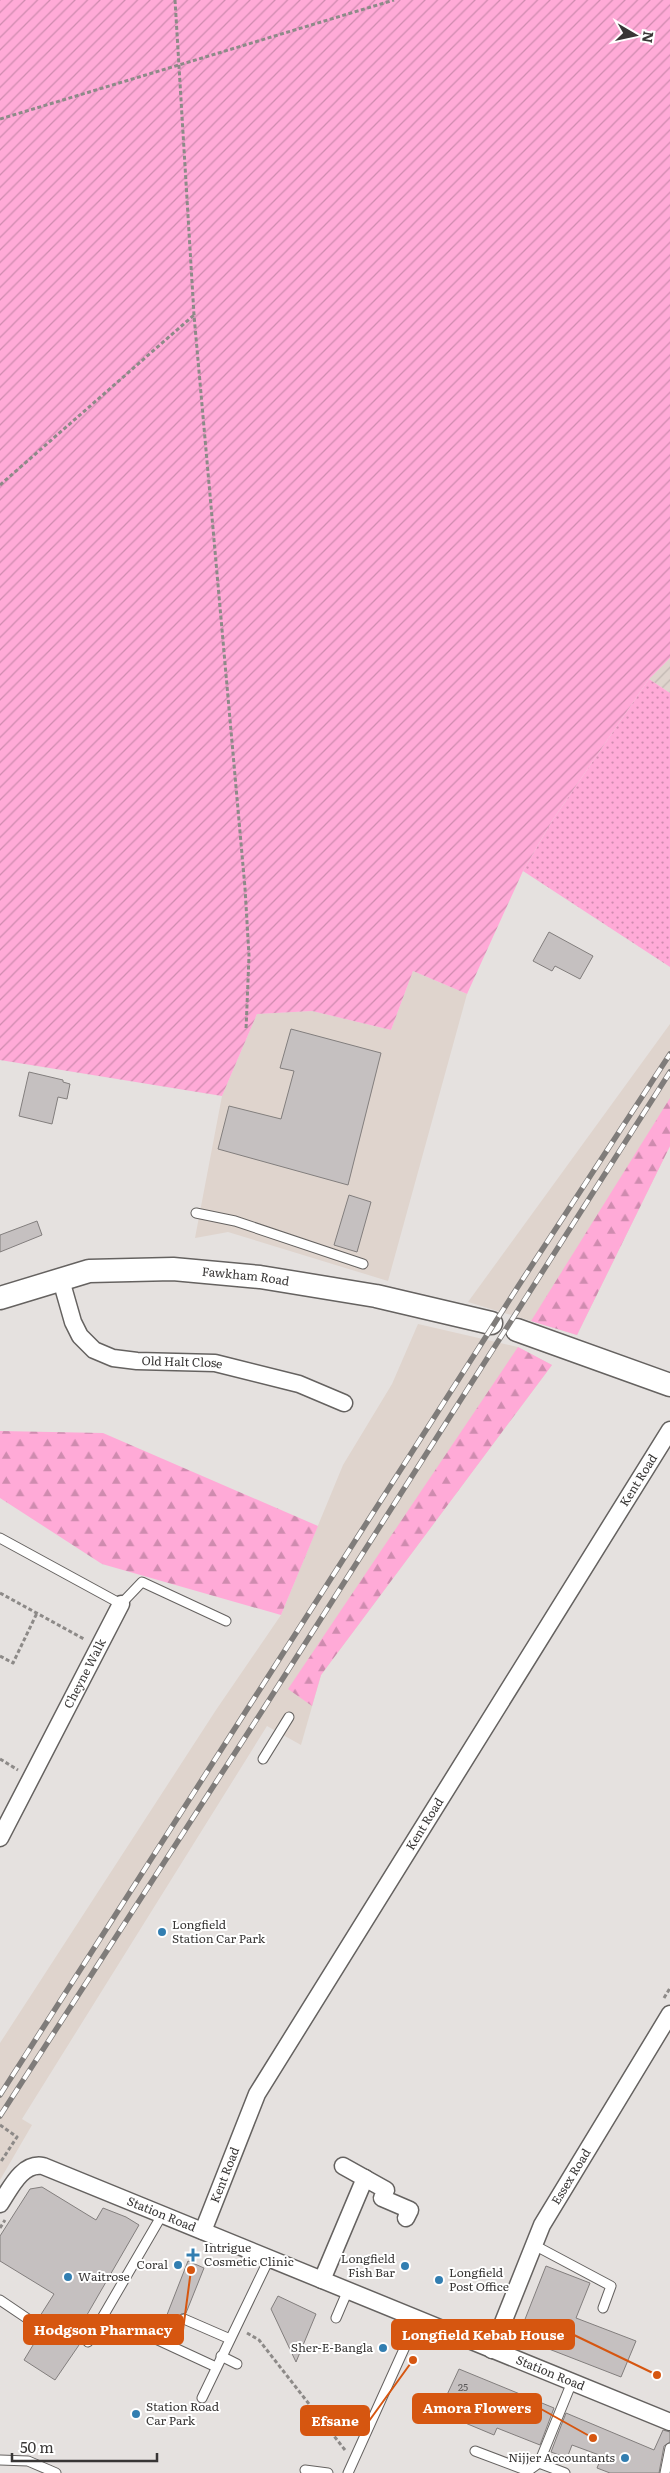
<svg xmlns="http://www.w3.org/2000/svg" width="670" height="2473" viewBox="0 0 670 2473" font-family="Literata,serif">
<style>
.built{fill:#dfd4cd}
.industrial{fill:url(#industrial-furrows)}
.grass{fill:url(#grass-dots)}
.forest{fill:url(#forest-firs)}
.garden{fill:url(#garden-furrows)}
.building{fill:#c5c0c0;stroke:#827e7d}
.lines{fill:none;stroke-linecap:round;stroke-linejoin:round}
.lane-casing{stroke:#656260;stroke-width:11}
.street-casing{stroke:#656260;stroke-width:19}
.secondary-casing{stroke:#656260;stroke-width:25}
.path{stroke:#8d8a88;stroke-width:3;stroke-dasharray:4 2.5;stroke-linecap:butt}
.lane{stroke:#fff;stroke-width:9}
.street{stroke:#fff;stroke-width:16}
.secondary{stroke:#fff;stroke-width:22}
.rail-casing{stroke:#7f7c7a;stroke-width:5.5}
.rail{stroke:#fff;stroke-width:4;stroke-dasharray:11;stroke-linecap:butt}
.poi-dot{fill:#327eb1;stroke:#fff;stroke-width:2}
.labels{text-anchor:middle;stroke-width:4;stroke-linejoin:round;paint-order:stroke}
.number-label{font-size:10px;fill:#5b5858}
.street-label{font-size:12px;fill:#383635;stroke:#fff}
.poi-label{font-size:12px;fill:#383635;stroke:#fff;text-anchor:start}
.leader{fill:none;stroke:#d65610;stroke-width:2}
.callout-dot{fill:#d65610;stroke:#fff;stroke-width:2}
.callout{fill:#d65610;stroke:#d65610;stroke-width:2}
.callout-label{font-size:14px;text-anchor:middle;font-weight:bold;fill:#fff}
</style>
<defs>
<pattern id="industrial-furrows" width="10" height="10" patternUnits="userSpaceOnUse" patternTransform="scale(1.25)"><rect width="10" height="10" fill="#dfd4cd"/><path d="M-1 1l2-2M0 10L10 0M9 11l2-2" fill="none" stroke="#c0b7b1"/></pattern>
<pattern id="grass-dots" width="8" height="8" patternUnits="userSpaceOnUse" patternTransform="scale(1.25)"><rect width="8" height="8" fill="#ffaad7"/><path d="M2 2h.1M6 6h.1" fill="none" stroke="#cf8baf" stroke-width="1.8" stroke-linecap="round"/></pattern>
<pattern id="forest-firs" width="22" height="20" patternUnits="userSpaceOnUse" patternTransform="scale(1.25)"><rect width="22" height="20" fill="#ffaad7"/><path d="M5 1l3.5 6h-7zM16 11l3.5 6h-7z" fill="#cf8baf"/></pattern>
<pattern id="garden-furrows" width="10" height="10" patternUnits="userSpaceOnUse" patternTransform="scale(1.25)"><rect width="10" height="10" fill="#ffaad7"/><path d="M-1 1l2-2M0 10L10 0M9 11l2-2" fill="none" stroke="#cf8baf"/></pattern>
</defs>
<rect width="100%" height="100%" fill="#e5e1df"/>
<g class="built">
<path d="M413 971 467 994 388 1281 228 1232 195 1238 222 1096 257 1014 312 1011 391 1030Z"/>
<path d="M670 1024V1146L577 1335 468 1302Z"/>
<path d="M418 1324 518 1347 552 1365 321 1675 301 1745 267 1726 22 2119 32 2125 0 2180V2043L216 1710 281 1615 343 1465 392 1384Z"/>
</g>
<path class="industrial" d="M670 658V693L649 679Z"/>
<path class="grass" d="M649 679 670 693V967L523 871 552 821Z"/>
<g class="forest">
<path d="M670 1098V1146L577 1335 531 1321Z"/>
<path d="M518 1347 552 1365 321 1675 312 1706 288 1689Z"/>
<path d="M0 1431 103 1433 318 1526 281 1615 102 1564 0 1498Z"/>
</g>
<path class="garden" d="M0 0H670V658L649 679 552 821 523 871 467 994 413 971 391 1030 312 1011 257 1014 222 1096 0 1060Z"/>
<g class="building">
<path d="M549 932 593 956 580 979 555 966 552 971 533 961Z"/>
<path d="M291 1029 381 1053 348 1185 218 1149 229 1106 281 1119 294 1071 280 1068Z"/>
<path d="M29 1072 63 1080V1082L70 1084 67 1099 58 1097 52 1124 19 1116Z"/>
<path d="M349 1195 371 1202 357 1252 334 1245Z"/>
<path d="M37 1221 42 1235 0 1252V1235Z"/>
<path d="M42 2187 96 2220 103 2208 126 2217 139 2225 73 2339 79 2345 55 2380 24 2360 47 2322 40 2316 54 2294 0 2261V2236L30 2189Z"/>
<path d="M188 2261 204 2268 186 2313 181 2314 178 2317 181 2325 179 2332 163 2325Z"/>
<path d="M546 2266 590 2283 576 2318 636 2341 621 2377 518 2337Z"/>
<path d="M278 2296 316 2314 296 2362 271 2309Z"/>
<path d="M459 2369 554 2408 540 2445 497 2428 494 2435 439 2412Z"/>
<path d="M566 2413 654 2450 663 2430 670 2432V2442L664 2446 659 2473H610L597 2468 602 2456 572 2445 567 2458 551 2452Z"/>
</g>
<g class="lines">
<defs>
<g id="lane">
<path d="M196 1213 235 1221 363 1264"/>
<path d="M0 1538 121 1604 142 1582 226 1621"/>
<path d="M263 1759 289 1717"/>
<path d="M534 2245 611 2286 603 2308"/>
<path d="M0 2300 28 2319"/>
<path d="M336 2318 348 2290"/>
<path d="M184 2319 230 2339"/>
<path d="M147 2335 216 2367"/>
<path d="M88 2342 162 2215"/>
<path d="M221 2356 237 2364"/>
<path d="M202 2398 269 2259"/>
<path d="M475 2451 528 2471 539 2463 565 2473"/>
<path d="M0 2460 28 2461 56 2473"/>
<path d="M539 2463 572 2382"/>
<path d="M305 2470 328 2473"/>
<path d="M348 2473 418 2318"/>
<path d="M665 2473 670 2448"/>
</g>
<g id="street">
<path id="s1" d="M61 1280 73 1322 80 1336 94 1350 113 1358 137 1361 215 1363 299 1384 344 1403"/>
<path id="s2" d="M0 1838 121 1604"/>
<path d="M343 2166 386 2190 382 2198 410 2210 406 2218"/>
<path id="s3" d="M0 2204C10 2189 22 2162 43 2166L670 2422"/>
<path id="s4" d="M203 2231 257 2094 670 1430"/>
<path d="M322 2280 365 2178"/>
<path id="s5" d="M492 2350 542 2225 670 2014"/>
</g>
<g id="secondary">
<path id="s6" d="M0 1298 89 1271 173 1269 260 1277 376 1296 491 1323"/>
<path d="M517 1330 670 1385"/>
</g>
</defs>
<use href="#lane" class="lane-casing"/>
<use href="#street" class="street-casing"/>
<use href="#secondary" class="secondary-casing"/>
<g class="path">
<path d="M175 0 194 315 245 888 249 956 246 1030"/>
<path d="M0 119 394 0"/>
<path d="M0 485 194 315"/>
<path d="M0 1593 84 1639"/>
<path d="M0 1656 13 1663 37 1613"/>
<path d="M0 1759 18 1770"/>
<path d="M664 1998 670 1988"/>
<path d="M0 2125 17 2137 0 2163"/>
<path d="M0 2228 5 2220"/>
<path d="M247 2333 259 2340 345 2450"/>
</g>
<use href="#lane" class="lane"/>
<use href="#street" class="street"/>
<use href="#secondary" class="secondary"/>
<defs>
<g id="rail">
<path d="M0 2095 519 1285 670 1054"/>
<path d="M0 2116 264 1708 670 1072"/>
</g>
</defs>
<use href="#rail" class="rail-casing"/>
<use href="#rail" class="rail"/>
</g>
<g class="poi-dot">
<circle cx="162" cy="1932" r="5"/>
<path d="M190.5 2247.5h5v5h5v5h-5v5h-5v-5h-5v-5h5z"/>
<circle cx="178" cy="2265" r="5"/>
<circle cx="405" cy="2266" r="5"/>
<circle cx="68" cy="2277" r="5"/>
<circle cx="439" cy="2280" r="5"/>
<circle cx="383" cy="2348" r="5"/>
<circle cx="136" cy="2414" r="5"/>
<circle cx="625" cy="2458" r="5"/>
</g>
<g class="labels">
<g class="number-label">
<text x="463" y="2391">25</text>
</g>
<g class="street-label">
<text dy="4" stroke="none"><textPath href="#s6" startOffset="250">Fawkham Road</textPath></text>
<text dy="4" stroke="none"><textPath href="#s1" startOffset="169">Old Halt Close</textPath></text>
<text dy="4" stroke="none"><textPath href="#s4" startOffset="870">Kent Road</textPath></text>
<text dy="4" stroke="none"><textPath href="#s2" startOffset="185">Cheyne Walk</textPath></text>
<text dy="4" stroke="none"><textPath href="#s4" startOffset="465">Kent Road</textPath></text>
<text dy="4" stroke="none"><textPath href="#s4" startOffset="60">Kent Road</textPath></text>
<text dy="4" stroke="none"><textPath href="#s5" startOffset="191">Essex Road</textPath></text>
<text dy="4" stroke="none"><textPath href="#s3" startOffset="189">Station Road</textPath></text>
<text dy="4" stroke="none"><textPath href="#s3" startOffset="609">Station Road</textPath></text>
</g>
<g class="poi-label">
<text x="172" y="1929">Longfield<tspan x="172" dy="14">Station Car Park</tspan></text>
<text x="204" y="2252">Intrigue<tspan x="204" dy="14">Cosmetic Clinic</tspan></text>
<text x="395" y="2263" text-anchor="end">Longfield<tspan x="395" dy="14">Fish Bar</tspan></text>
<text x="168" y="2269" text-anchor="end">Coral</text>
<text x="449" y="2277">Longfield<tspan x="449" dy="14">Post Office</tspan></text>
<text x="78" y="2281">Waitrose</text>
<text x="373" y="2352" text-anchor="end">Sher-E-Bangla</text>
<text x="146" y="2411">Station Road<tspan x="146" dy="14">Car Park</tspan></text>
<text x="615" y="2462" text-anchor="end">Nijjer Accountants</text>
</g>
</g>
<path class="leader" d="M191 2270L183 2330M657 2375L574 2335M593 2438L541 2409M413 2360L369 2421"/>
<g class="callout-dot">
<circle cx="191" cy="2270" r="5"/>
<circle cx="657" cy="2375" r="5"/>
<circle cx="593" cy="2438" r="5"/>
<circle cx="413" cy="2360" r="5"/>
</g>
<g class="callout">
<rect x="24" y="2315" width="159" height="29" rx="5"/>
<rect x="392" y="2320" width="182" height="29" rx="5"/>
<rect x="413" y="2394" width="128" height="29" rx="5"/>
<rect x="301" y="2406" width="68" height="29" rx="5"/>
</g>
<g class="callout-label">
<text x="103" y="2335">Hodgson Pharmacy</text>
<text x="483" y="2340">Longfield Kebab House</text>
<text x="477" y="2413">Amora Flowers</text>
<text x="335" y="2426">Efsane</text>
</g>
<g transform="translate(635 35) rotate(99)" stroke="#ffffff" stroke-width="4" paint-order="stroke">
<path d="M0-4L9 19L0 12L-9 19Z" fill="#383635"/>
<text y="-8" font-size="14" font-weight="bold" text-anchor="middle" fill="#383635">N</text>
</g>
<path d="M12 2453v8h145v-8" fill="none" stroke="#383635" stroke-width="2.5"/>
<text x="20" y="2453" font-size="15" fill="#383635" stroke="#ffffff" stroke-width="4" paint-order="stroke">50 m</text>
</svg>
